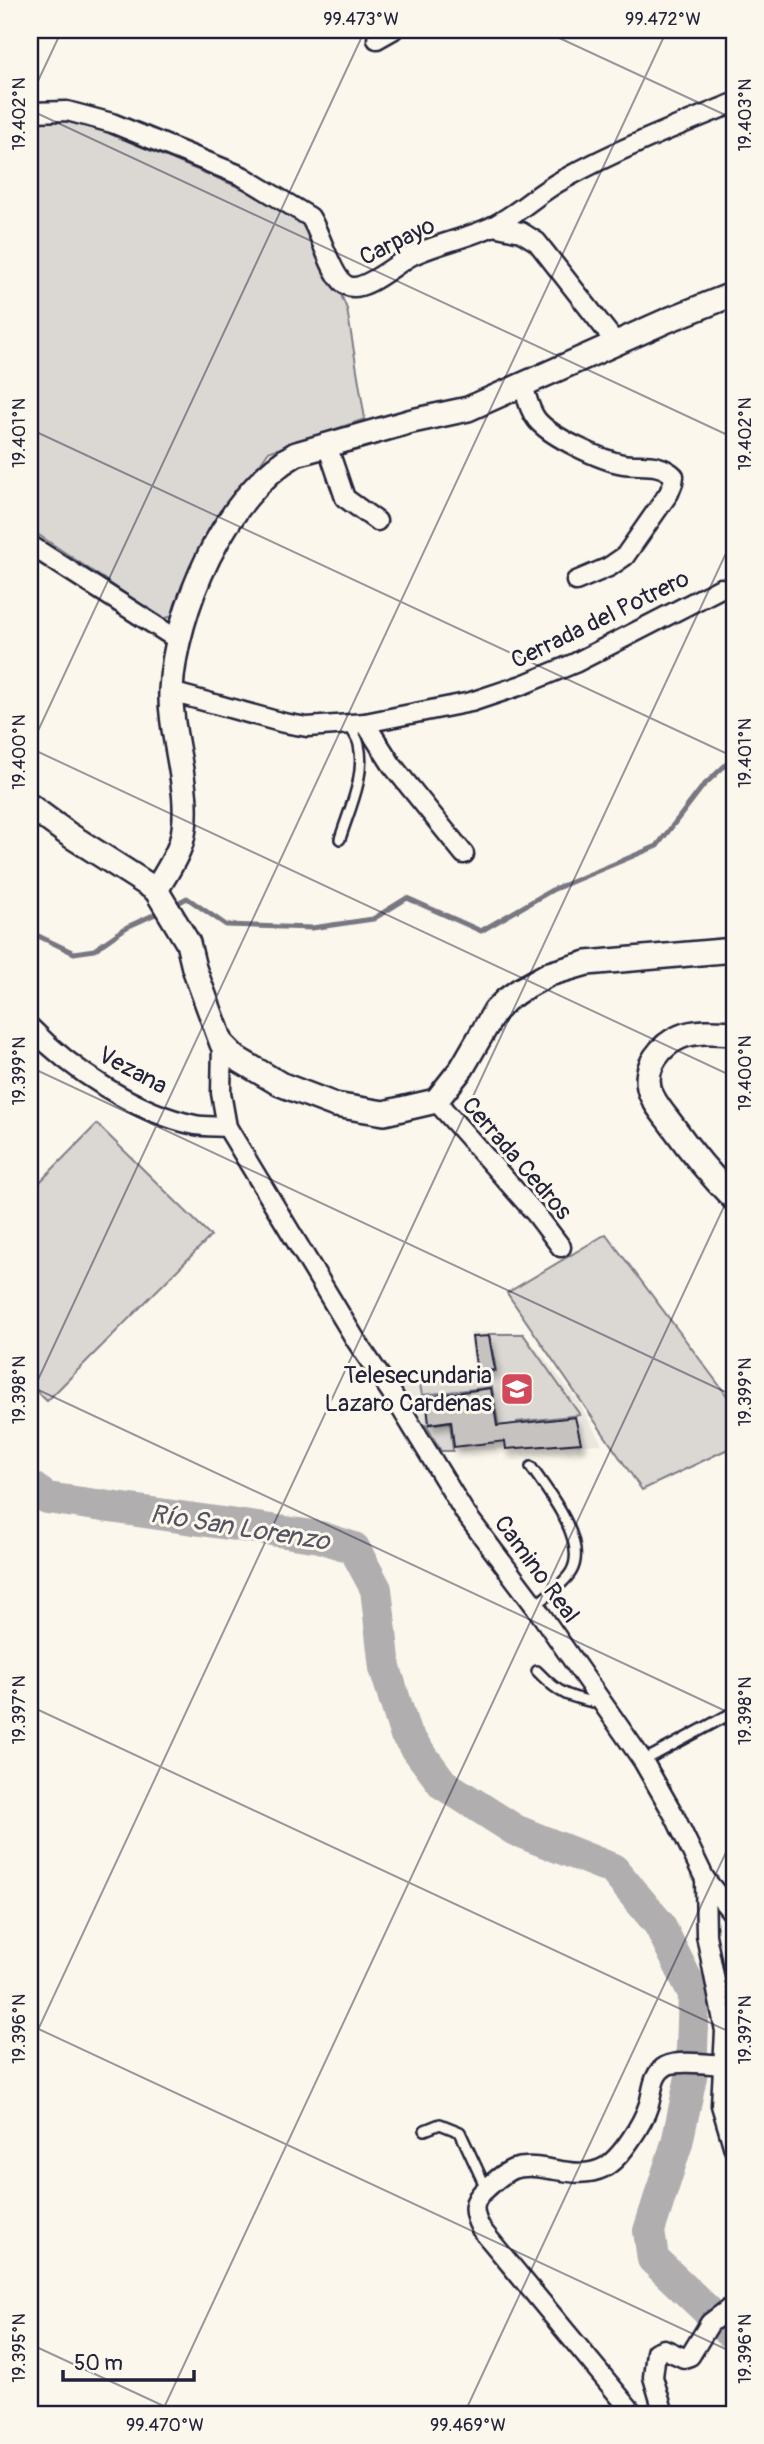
<svg xmlns="http://www.w3.org/2000/svg" width="764" height="2444" viewBox="0 0 764 2444" font-family="Pangolin,sans-serif">
<style>
.built{fill:#ebe7df}
.green{fill:#dbd8d3;stroke:#7e7d87;stroke-width:2}
.lines{fill:none;stroke-linecap:round;stroke-linejoin:round}
.stream{stroke:#787681;stroke-width:5}
.river{stroke:#b1aeb0;stroke-width:32}
.building{fill:#c6c2c0;stroke:#22223b;stroke-width:2;filter:url(#shadow)}
.service-casing{stroke:#22223b;stroke-width:14}
.minor-casing{stroke:#22223b;stroke-width:23}
.tertiary-casing{stroke:#22223b;stroke-width:28}
.service{stroke:#fbf7ec;stroke-width:9}
.minor{stroke:#fbf7ec;stroke-width:18}
.tertiary{stroke:#fbf7ec;stroke-width:23}
.ticks{fill:none;stroke:#22223b;stroke-width:2;stroke-opacity:0.45}
.labels{text-anchor:middle;stroke-width:6;stroke-linejoin:round;paint-order:stroke}
.street-label{font-size:24px;fill:#22223b;stroke:#fbf7ec}
.poi-label{font-size:24px;fill:#22223b;stroke:#fbf7ec;text-anchor:end}
.water-label{font-size:26px;font-style:italic;fill:#545364;stroke:#fbf7ec}
.neatline{fill:none;stroke:#22223b;stroke-width:2.5}
.ticks-label{font-size:18px;text-anchor:middle;fill:#22223b}
</style>
<defs>
<filter id="shadow"><feDropShadow dx="4" dy="7" stdDeviation="3.5" flood-color="#0004"/></filter>
</defs>
<rect width="100%" height="100%" fill="#fbf7ec"/>
<filter id="ink" filterUnits="userSpaceOnUse"><feTurbulence type="fractalNoise" baseFrequency=".0143" numOctaves="2"/><feDisplacementMap in="SourceGraphic" scale="14" xChannelSelector="R" yChannelSelector="G"/><feConvolveMatrix kernelMatrix="1 2 1 2 8 2 1 2 1" color-interpolation-filters="sRGB"/></filter>
<g filter="url(#ink)">
<path class="built" d="M523 1332 577 1399 602 1444 441 1452 402 1386 476 1374 470 1333Z"/>
<g class="green">
<path d="M70 117 272 201 311 223 347 309 365 419 268 452 198 555 178 614 163 619 30 529V122Z"/>
<path d="M97 1124 211 1236 47 1401 30 1385V1192Z"/>
<path d="M606 1234 734 1405V1446L642 1490 507 1293Z"/>
<path d="M489 1334H523L580 1415 517 1422 518 1434 500 1435 492 1387 422 1395 420 1385 496 1371Z"/>
<path d="M450 1422 453 1451H441L426 1425Z"/>
</g>
<g class="lines">
<g class="stream">
<path d="M174 905 187 898 226 925 312 928 373 919 407 898 481 931 552 890 657 846 703 786 734 757"/>
<path d="M30 932 74 953 94 950 127 927 162 911"/>
</g>
<path class="river" d="M30 1486 47 1498 320 1537 354 1548 376 1589 385 1668 405 1733 443 1784 515 1830 613 1869 659 1924 694 1994 691 2077 677 2143 649 2231 653 2259 734 2336"/>
</g>
<g class="building">
<path d="M489 1336 495 1370 477 1372 472 1337Z"/>
<path d="M491 1388 497 1426 575 1417 581 1443 506 1449 505 1441 454 1447 451 1421 429 1424 426 1397Z"/>
</g>
<g class="lines">
<defs>
<g id="service">
<path d="M340 839C349 810 366 776 359 745 358 738 352 731 349 725"/>
<path d="M531 1467C547 1490 589 1542 571 1572 563 1585 546 1596 535 1606"/>
<path d="M537 1671C561 1696 569 1697 602 1704"/>
<path d="M643 1761 734 1712"/>
<path d="M425 2130 440 2124 460 2132 486 2188"/>
</g>
<g id="minor">
<path d="M377 39 393 30"/>
<path d="M30 112 67 111 112 123 242 176 310 217C321 233 332 280 348 286 365 293 397 262 413 255 439 243 468 238 493 226 519 213 539 192 564 179 618 149 677 126 734 103"/>
<path d="M493 226 521 232 537 242 616 343"/>
<path d="M523 385C527 397 529 410 537 420 551 437 601 460 623 464 641 467 659 461 674 476L673 483 669 493 625 556 609 567 576 581"/>
<path d="M327 445 345 498 377 521"/>
<path d="M30 545 178 640"/>
<path d="M171 692 284 723 307 727 365 723 471 702 522 685 575 663 721 588"/>
<path d="M365 723 392 765 464 854"/>
<path d="M30 1027C71 1070 137 1113 195 1125 205 1127 217 1126 227 1127"/>
<path d="M222 1044 221 1093 227 1127 357 1342 391 1392 465 1513 535 1606 643 1761 674 1815 705 1879 706 1935 725 2031 721 2105 734 2149"/>
<path d="M436 1101 536 1214 561 1247"/>
<path d="M705 1879 734 1915"/>
<path d="M634 2414 481 2229C472 2212 471 2201 487 2188 495 2181 503 2173 513 2169 542 2160 574 2182 603 2168 621 2159 643 2123 649 2104 653 2091 652 2074 666 2066 677 2060 710 2064 724 2065"/>
<path d="M664 2414 653 2377 656 2352 664 2349 684 2358 690 2356 710 2323 734 2305"/>
</g>
<g id="tertiary">
<path d="M30 806 68 834 156 890 188 943 194 968 222 1044 236 1058 280 1084 335 1105 384 1113 436 1101 462 1068 495 1011 506 1000 520 990 549 974 587 963 734 950"/>
<path d="M156 890C165 875 176 859 181 843 195 795 169 738 171 690 175 611 225 494 296 454L412 421 468 409 668 320 734 294"/>
<path d="M734 1033C718 1032 696 1030 680 1037 661 1045 644 1066 649 1088 652 1101 664 1114 672 1125 691 1152 711 1176 734 1199"/>
</g>
</defs>
<use href="#service" class="service-casing"/>
<use href="#minor" class="minor-casing"/>
<use href="#tertiary" class="tertiary-casing"/>
<use href="#service" class="service"/>
<use href="#minor" class="minor"/>
<use href="#tertiary" class="tertiary"/>
</g>
</g>
<path class="ticks" d="M542 30 734 119M30 98 62 30M30 110 734 438M30 429 734 757M30 748 365 30M30 748 734 1077M30 1067 734 1396M30 1386 734 1715M30 1397 667 30M30 1706 734 2034M30 2025 734 2353M30 2047 734 536M30 2344 181 2414M161 2414 734 1185M464 2414 734 1835"/>
<defs>
<symbol id="school-square" viewBox="-11 -11 22 22"><rect x="-9" y="-9" width="18" height="18" rx="4" fill="#d1495b" stroke="#fbf7ec"/><path d="M0-5L7-2L0 1L-7-2ZM-4 1L0 2.5L4 1V4Q0 6-4 4Z" fill="#fff"/></symbol>
</defs>
<g fill-rule="evenodd">
<use href="#school-square" x="498" y="1370" width="38" height="38"/>
</g>
<g class="labels">
<g class="street-label">
<text transform="translate(397 241) rotate(-26)" y="8">Carpayo</text>
<text transform="translate(600 619) rotate(-26)" y="8">Cerrada del Potrero</text>
<text transform="translate(133 1070) rotate(28)" y="8">Vezana</text>
<text transform="translate(517 1158) rotate(49)" y="8">Cerrada Cedros</text>
<text transform="translate(537 1569) rotate(54)" y="8">Camino Real</text>
</g>
<g class="poi-label">
<text x="492" y="1383">Telesecundaria<tspan x="492" dy="28">Lazaro Cardenas</tspan></text>
</g>
<g class="water-label">
<text transform="translate(240 1527) rotate(9)" y="9">Río San Lorenzo</text>
</g>
</g>
<rect width="764" height="2444" fill="none" stroke="#fbf7ec" stroke-width="77"/>
<path d="M63 2370v10h131v-10" fill="none" stroke="#22223b" stroke-width="3.5"/>
<text x="74" y="2370" font-size="21" fill="#22223b" stroke="#fbf7ec" stroke-width="5" paint-order="stroke">50 m</text>
<rect x="38" y="38" width="688" height="2368" class="neatline"/>
<g class="ticks-label">
<text x="361" y="25">99.473°W</text>
<text x="663" y="25">99.472°W</text>
<text transform="translate(19 114) rotate(-90)" y="6">19.402°N</text>
<text transform="translate(745 115) rotate(-90)" y="6">19.403°N</text>
<text transform="translate(19 433) rotate(-90)" y="6">19.401°N</text>
<text transform="translate(745 434) rotate(-90)" y="6">19.402°N</text>
<text transform="translate(19 752) rotate(-90)" y="6">19.400°N</text>
<text transform="translate(745 753) rotate(-90)" y="6">19.401°N</text>
<text transform="translate(19 1071) rotate(-90)" y="6">19.399°N</text>
<text transform="translate(745 1073) rotate(-90)" y="6">19.400°N</text>
<text transform="translate(19 1390) rotate(-90)" y="6">19.398°N</text>
<text transform="translate(745 1392) rotate(-90)" y="6">19.399°N</text>
<text transform="translate(19 1710) rotate(-90)" y="6">19.397°N</text>
<text transform="translate(745 1711) rotate(-90)" y="6">19.398°N</text>
<text transform="translate(19 2029) rotate(-90)" y="6">19.396°N</text>
<text transform="translate(745 2030) rotate(-90)" y="6">19.397°N</text>
<text transform="translate(19 2348) rotate(-90)" y="6">19.395°N</text>
<text transform="translate(745 2349) rotate(-90)" y="6">19.396°N</text>
<text x="165" y="2431">99.470°W</text>
<text x="468" y="2431">99.469°W</text>
</g>
</svg>
